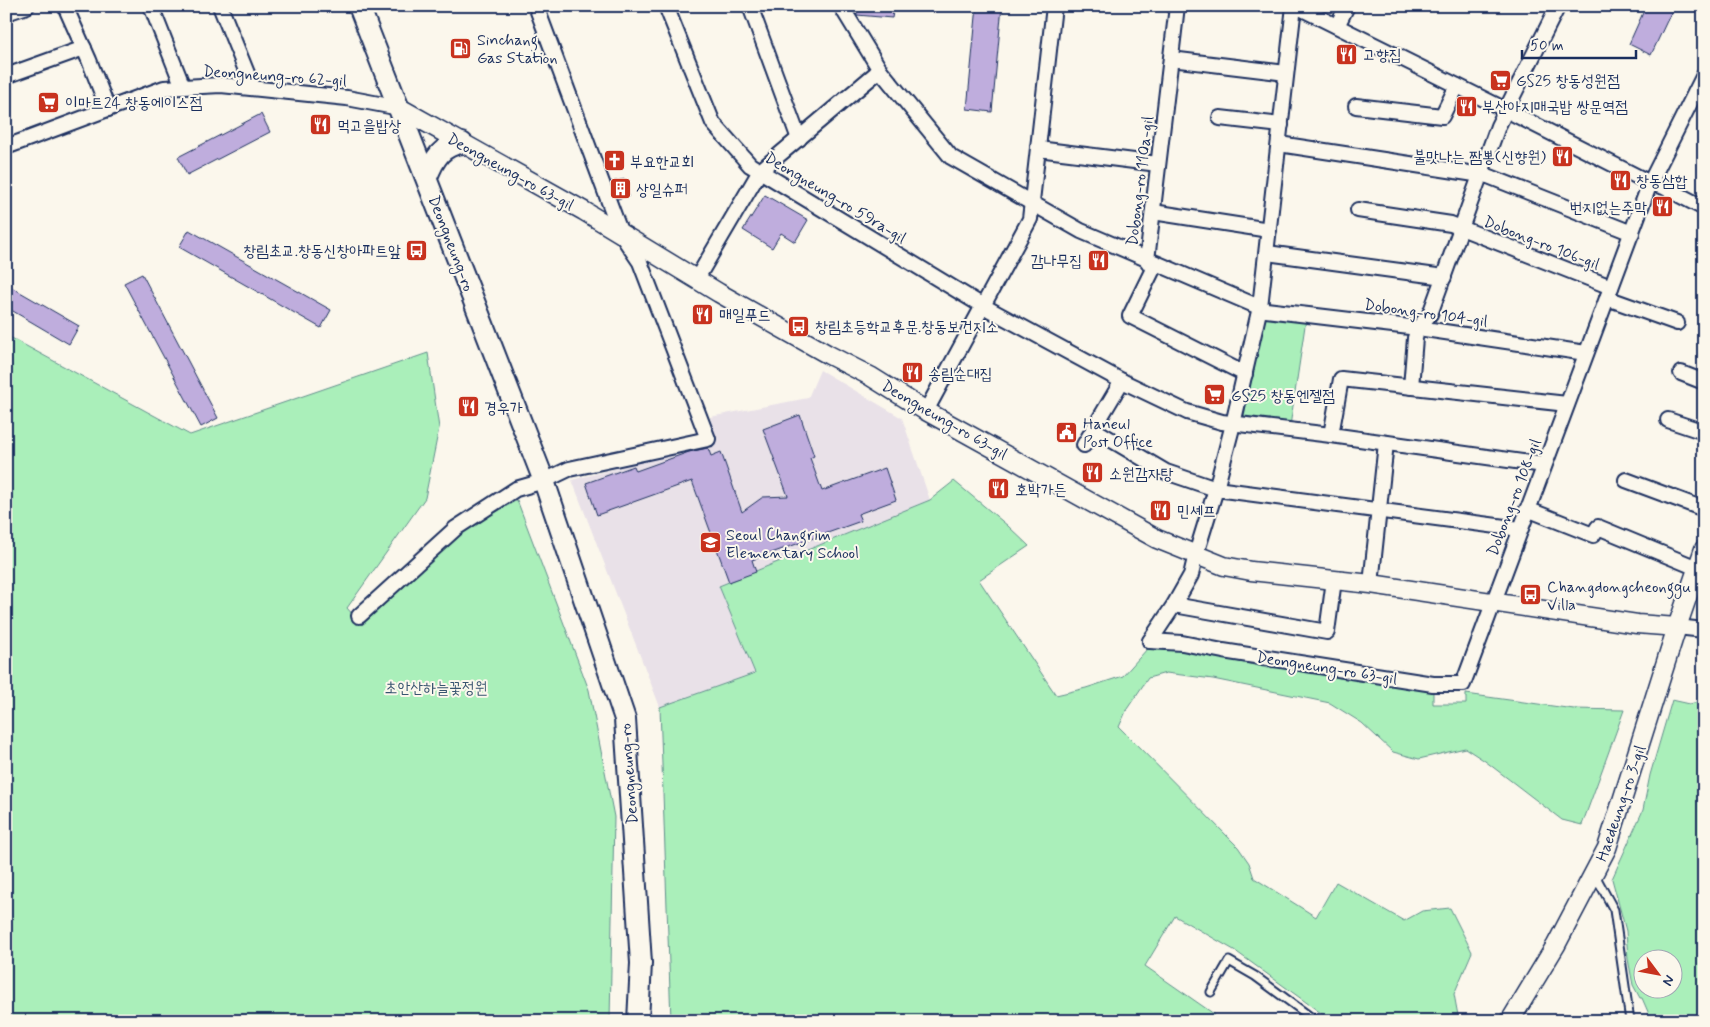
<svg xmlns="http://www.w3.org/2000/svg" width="1710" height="1027" viewBox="0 0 1710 1027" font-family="Mynerve,'Poor Story',sans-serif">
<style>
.built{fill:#e9e1e8}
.green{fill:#aaefba;stroke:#628f8c;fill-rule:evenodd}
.building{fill:#bfaddd;stroke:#1b2f5e}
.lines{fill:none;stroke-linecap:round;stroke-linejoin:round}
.service-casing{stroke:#1b2f5e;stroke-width:11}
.minor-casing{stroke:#1b2f5e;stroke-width:18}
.tertiary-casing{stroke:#1b2f5e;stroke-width:21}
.secondary-casing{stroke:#1b2f5e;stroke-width:24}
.service{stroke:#fbf7ec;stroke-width:7}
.minor{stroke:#fbf7ec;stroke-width:14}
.tertiary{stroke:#fbf7ec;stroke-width:18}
.secondary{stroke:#fbf7ec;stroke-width:20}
.labels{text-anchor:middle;stroke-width:4;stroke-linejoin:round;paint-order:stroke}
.poi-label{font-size:16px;fill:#1b2f5e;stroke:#fbf7ec;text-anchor:start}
.street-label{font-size:16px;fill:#1b2f5e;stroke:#fbf7ec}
.park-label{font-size:16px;fill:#385570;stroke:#fbf7ec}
</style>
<rect width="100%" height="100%" fill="#fbf7ec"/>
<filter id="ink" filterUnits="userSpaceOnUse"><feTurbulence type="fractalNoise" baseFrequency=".02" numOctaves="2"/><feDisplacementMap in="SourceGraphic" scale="10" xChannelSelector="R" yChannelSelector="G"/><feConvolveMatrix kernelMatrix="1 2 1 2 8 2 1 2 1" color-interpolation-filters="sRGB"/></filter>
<g filter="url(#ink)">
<path class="built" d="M820 370 902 418 930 500 719 586 755 673 660 707 572 480 716 442 710 417 808 398Z"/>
<g class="green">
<path d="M1264 314 1306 319 1290 426 1243 421Z"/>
<path d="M6 335 190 435 428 353 439 428 425 498 347 608 362 625 464 531 517 500 589 690 614 817 610 1021H6Z"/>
<path d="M954 481 1008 526 1029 546 979 580 1056 695 1086 688 1123 676 1148 648 1179 649 1268 668 1292 667 1344 679 1348 672 1433 684V704H1466V694L1574 709 1624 710 1582 825 1562 820 1485 761 1465 748 1419 759 1393 752 1362 723 1330 703 1213 679 1166 673 1148 678 1127 709 1119 727 1238 847 1249 863 1254 878 1316 917 1336 882 1404 921 1422 911 1450 908 1472 952 1454 994 1459 1021H1332L1234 950 1175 916 1145 966 1214 1014 1210 1021H671L660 707 755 673 719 586 930 500Z"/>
<path d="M1672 700 1690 704 1704 700V1021H1652L1642 998H1640L1633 985 1628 959 1626 931 1612 879 1643 810 1650 775ZM1642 960H1672V990H1642Z"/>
</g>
<g class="building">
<path d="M857 6H894L892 18 857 15Z"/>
<path d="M977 6H1002L992 112 967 109Z"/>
<path d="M1646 6H1674L1651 55 1629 44Z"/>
<path d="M261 114 270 132 187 175 178 157Z"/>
<path d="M625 179 629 196 617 199 611 182Z"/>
<path d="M765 195 808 220 795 242 781 233 772 248 743 230Z"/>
<path d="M189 230 331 310 321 328 179 247Z"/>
<path d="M142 274 218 418 201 427 124 283Z"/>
<path d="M6 284 79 326 69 344 6 307Z"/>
<path d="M800 415 814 456 810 458 822 491 885 468 896 500 858 514 861 521 752 560 756 572 729 582 692 481 597 515 586 483 634 466 636 471 689 452 708 448 711 456 721 452 742 512 763 497 788 496 763 429Z"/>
</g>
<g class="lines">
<defs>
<g id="service">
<path d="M1595 875 1614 910 1630 1021"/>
<path d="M1211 992 1229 961 1255 976 1316 1021"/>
</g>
<g id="minor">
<path d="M65 6 89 60 108 109"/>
<path d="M151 6 183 87"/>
<path d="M220 6 253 88"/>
<path d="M666 6 713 123 750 165 983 306 1122 381 1187 412 1222 422 1331 435 1544 465"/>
<path d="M750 6 799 139"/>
<path d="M841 6 880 70 951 157 1081 231 1266 310 1418 328 1586 353"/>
<path d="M1177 6 1147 260 1153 269 1130 316 1245 374"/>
<path d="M1296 6 1506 110 1650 183 1664 187 1704 208"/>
<path d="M361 11 373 6"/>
<path d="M6 13 27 6"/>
<path d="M1337 26 1347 6"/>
<path d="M1171 59 1286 73"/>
<path d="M6 76 84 48"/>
<path d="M1356 106 1442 116 1457 86"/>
<path d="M1220 118 1281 125"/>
<path d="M1279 144 1488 176 1632 233"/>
<path d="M6 147 164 88 221 85 347 98 400 108"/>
<path d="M1038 149 1158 164"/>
<path d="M1358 210 1451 224 1611 287"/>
<path d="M1153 212 1269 230"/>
<path d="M1267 253 1444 277"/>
<path d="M696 280 760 171 880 70"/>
<path d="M1607 298 1677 323"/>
<path d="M1681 373 1704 382"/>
<path d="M1411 387 1415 338 1418 328 1430 314 1498 126 1558 6"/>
<path d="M926 411 1030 219 1054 6"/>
<path d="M1668 420 1704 432"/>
<path d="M1093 429 1166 472 1216 489 1520 529"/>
<path d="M1331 435 1341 379 1567 404"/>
<path d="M1084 445 1122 381"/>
<path d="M1626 480 1704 509"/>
<path d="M1527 509 1593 535 1598 527 1697 568"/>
<path d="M1371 584 1386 443"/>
<path d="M1174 605 1327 632 1334 580"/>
<path d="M359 616 456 528 516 489 544 481 569 469 708 439 640 262 621 234 536 6"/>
<path d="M1677 627 1704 630"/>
<path d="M1150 641 1182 643 1223 651 1433 684H1463L1650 183 1704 75"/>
<path d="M1150 641 1174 605 1191 575 1196 554 1216 489 1233 424 1260 307 1294 6"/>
</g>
<g id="tertiary">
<path d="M400 108 584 211 719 293 829 355 870 376 926 411 1157 539 1224 566 1251 571 1371 584 1637 624 1677 627"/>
<path d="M1510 1021 1556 945 1607 848 1677 627 1704 549"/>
</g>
<g id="secondary">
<path d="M359 6 544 481 625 719 641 963 638 1021"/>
<path d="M427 177C434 159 442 145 462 143"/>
</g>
</defs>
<use href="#service" class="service-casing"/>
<use href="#minor" class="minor-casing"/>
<use href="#tertiary" class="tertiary-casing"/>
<use href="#secondary" class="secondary-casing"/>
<use href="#service" class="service"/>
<use href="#minor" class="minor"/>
<use href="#tertiary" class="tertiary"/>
<use href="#secondary" class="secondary"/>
</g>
</g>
<defs>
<symbol id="fuel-square" viewBox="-11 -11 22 22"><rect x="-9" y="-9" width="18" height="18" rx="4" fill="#c8321e" stroke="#fbf7ec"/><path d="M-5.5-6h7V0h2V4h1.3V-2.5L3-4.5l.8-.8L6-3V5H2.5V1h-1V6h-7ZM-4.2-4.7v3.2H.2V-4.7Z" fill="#fff"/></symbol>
<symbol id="restaurant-square" viewBox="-11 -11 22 22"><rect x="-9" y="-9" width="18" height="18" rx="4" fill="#c8321e" stroke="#fbf7ec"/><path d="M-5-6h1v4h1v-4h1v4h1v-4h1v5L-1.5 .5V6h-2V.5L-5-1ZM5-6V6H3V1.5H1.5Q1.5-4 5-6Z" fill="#fff"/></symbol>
<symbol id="supermarket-square" viewBox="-11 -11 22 22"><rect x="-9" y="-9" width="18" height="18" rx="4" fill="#c8321e" stroke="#fbf7ec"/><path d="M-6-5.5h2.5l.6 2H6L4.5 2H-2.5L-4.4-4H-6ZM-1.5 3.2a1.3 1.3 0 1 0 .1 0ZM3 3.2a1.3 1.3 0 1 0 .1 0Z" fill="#fff"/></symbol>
<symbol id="church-square" viewBox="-11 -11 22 22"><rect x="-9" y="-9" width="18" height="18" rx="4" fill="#c8321e" stroke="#fbf7ec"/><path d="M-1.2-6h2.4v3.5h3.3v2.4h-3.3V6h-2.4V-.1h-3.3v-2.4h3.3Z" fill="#fff"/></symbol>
<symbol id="building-square" viewBox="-11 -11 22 22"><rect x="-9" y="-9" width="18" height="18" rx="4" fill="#c8321e" stroke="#fbf7ec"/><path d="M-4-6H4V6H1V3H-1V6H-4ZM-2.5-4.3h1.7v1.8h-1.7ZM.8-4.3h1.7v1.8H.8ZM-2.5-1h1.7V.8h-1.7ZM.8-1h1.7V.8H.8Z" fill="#fff"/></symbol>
<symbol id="bus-square" viewBox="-11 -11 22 22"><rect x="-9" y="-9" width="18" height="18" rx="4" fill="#c8321e" stroke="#fbf7ec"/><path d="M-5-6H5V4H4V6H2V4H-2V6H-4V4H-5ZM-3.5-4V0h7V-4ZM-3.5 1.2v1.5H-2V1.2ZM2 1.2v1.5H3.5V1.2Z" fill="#fff"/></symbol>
<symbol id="civic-square" viewBox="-11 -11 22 22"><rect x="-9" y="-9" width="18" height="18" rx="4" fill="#c8321e" stroke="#fbf7ec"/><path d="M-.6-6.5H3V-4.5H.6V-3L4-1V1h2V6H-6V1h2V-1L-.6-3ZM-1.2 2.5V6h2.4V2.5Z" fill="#fff"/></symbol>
<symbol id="school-square" viewBox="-11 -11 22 22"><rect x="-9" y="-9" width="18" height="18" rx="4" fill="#c8321e" stroke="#fbf7ec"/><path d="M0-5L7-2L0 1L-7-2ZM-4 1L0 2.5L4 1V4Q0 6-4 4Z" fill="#fff"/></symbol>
</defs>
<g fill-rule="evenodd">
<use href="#fuel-square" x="448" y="36" width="25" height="25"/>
<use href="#restaurant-square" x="1334" y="42" width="25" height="25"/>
<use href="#supermarket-square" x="1488" y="68" width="25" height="25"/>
<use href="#supermarket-square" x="36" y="90" width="25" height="25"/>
<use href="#restaurant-square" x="1454" y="94" width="25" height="25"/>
<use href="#restaurant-square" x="308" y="112" width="25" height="25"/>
<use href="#restaurant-square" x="1550" y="144" width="25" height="25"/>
<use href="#church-square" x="602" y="148" width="25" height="25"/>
<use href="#restaurant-square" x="1608" y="168" width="25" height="25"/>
<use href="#building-square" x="608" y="176" width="25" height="25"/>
<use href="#restaurant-square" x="1650" y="194" width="25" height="25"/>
<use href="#bus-square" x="404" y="238" width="25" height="25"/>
<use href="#restaurant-square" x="1086" y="248" width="25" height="25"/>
<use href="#restaurant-square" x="690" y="302" width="25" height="25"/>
<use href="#bus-square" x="786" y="314" width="25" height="25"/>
<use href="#restaurant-square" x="900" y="360" width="25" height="25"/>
<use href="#supermarket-square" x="1202" y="382" width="25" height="25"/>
<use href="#restaurant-square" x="456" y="394" width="25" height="25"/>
<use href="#civic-square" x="1054" y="420" width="25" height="25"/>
<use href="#restaurant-square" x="1080" y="460" width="25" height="25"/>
<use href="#restaurant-square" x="986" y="476" width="25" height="25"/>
<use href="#restaurant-square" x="1148" y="498" width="25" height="25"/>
<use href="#school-square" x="698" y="530" width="25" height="25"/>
<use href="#bus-square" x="1518" y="582" width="25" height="25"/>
</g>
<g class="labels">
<g class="poi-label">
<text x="477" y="45">Sinchang<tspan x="477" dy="18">Gas Station</tspan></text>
<text x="1363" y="60">고향집</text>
<text x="1516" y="86">GS25 창동성원점</text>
<text x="65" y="108">이마트24 창동에이스점</text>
<text x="1482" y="112">부산아지매국밥 쌍문역점</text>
<text x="337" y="131">먹고을밥상</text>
<text x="1546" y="162" text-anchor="end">불맛나는 짬뽕(신향원)</text>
<text x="630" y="167">부요한교회</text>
<text x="1636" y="186">창동삼합</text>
<text x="636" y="195">상일슈퍼</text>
<text x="1647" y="213" text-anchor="end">번지없는주막</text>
<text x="401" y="256" text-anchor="end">창림초교.창동신창아파트앞</text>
<text x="1082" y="266" text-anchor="end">감나무집</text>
<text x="719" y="320">매일푸드</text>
<text x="815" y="332">창림초등학교후문.창동보건지소</text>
<text x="928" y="379">송림순대집</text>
<text x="1231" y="401">GS25 창동엔젤점</text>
<text x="484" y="413">경우가</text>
<text x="1083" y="429">Haneul<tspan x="1083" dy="18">Post Office</tspan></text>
<text x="1109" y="479">소원감자탕</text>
<text x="1015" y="495">호박가든</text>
<text x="1177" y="516">민셰프</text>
<text x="726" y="540">Seoul Changrim<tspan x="726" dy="18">Elementary School</tspan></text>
<text x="1547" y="592">Changdongcheonggu<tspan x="1547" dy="18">Villa</tspan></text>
</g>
<g class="street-label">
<text transform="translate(275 75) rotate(4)" y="6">Deongneung-ro 62-gil</text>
<text transform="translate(511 171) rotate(29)" y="6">Deongneung-ro 63-gil</text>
<text transform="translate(1139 181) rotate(-83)" y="6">Dobong-ro 110a-gil</text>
<text transform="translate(836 197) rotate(31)" y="6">Deongneung-ro 59ra-gil</text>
<text transform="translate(1542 242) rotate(21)" y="6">Dobong-ro 106-gil</text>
<text transform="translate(452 243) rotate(69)" y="6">Deongneung-ro</text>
<text transform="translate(1426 312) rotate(8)" y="6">Dobong-ro 104-gil</text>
<text transform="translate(945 419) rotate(30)" y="6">Deongneung-ro 63-gil</text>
<text transform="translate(1513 497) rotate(-69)" y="6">Dobong-ro 108-gil</text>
<text transform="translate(1327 667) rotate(9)" y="6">Deongneung-ro 63-gil</text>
<text transform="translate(628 774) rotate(-94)" y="6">Deongneung-ro</text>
<text transform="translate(1620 803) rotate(-71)" y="6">Haedeung-ro 3-gil</text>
</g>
<g class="park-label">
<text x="436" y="693">초안산하늘꽃정원</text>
</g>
</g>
<rect width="1710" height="1027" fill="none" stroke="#fbf7ec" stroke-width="25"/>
<rect x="12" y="12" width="1685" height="1002" fill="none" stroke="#1b2f5e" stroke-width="2" filter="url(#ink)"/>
<g transform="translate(1658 974) rotate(122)"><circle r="24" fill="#fbf7ec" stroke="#a1a7b3"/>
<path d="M0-4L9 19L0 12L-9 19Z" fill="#c8321e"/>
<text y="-8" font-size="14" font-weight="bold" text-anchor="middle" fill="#1b2f5e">N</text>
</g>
<path d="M1522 50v8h114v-8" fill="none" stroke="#1b2f5e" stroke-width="2.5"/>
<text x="1530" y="50" font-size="15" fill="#1b2f5e" stroke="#fbf7ec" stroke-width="4" paint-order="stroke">50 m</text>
</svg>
